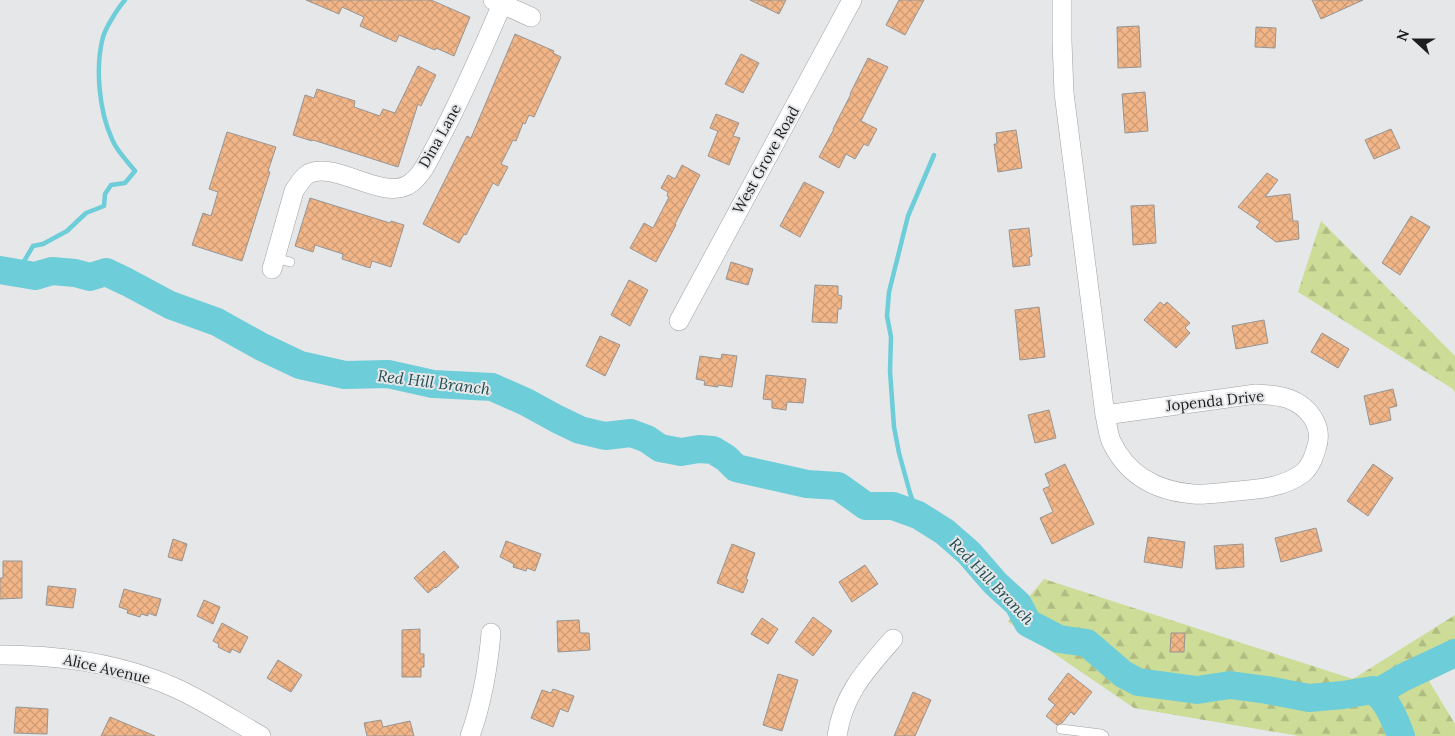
<svg xmlns="http://www.w3.org/2000/svg" width="1455" height="736" viewBox="0 0 1455 736" font-family="Lora,serif">
<style>
.forest{fill:url(#forest-firs)}
.lines{fill:none;stroke-linecap:round;stroke-linejoin:round}
.stream{stroke:#6dcdd8;stroke-width:4.5}
.river{stroke:#6dcdd8;stroke-width:28}
.building{fill:url(#building-cross-hatch);stroke:#979594}
.lane-casing{stroke:#a0a1a2;stroke-width:10}
.street-casing{stroke:#a0a1a2;stroke-width:20}
.lane{stroke:#fff;stroke-width:9}
.street{stroke:#fff;stroke-width:19}
.labels{text-anchor:middle;stroke-width:4;stroke-linejoin:round;paint-order:stroke}
.street-label{font-size:15px;fill:#1e1e1f;stroke:#e6e7e9}
.water-label{font-size:16px;font-style:italic;fill:#214d52;stroke:#e6e7e9}
</style>
<defs>
<pattern id="forest-firs" width="22" height="20" patternUnits="userSpaceOnUse" patternTransform="scale(1.25)"><rect width="22" height="20" fill="#cddc97"/><path d="M5 1l3.5 6h-7zM16 11l3.5 6h-7z" fill="#b0bc82"/></pattern>
<pattern id="building-cross-hatch" width="8" height="8" patternUnits="userSpaceOnUse" patternTransform="scale(1.25)"><rect width="8" height="8" fill="#f1b588"/><path d="M0 0l8 8M0 8l8-8" fill="none" stroke="#ce9b75"/></pattern>
</defs>
<rect width="100%" height="100%" fill="#e6e7e9"/>
<g class="forest">
<path d="M1321 221 1455 356V393L1453 389 1298 292Z"/>
<path d="M1044 579 1353 679 1455 615V668L1429 681 1455 724V736H1299L1134 708 1008 622Z"/>
</g>
<g class="lines">
<g class="stream">
<path d="M9 272 18 263H23L33 246 43 244 67 231 86 213 104 206 105 194 111 185 125 183 135 171C127 161 116 150 112 139 99 111 95 67 103 37 106 27 118 8 125 0"/>
<path d="M918 515 910 493 899 453 894 427 890 371 891 337 887 316 889 292 908 216 934 155"/>
</g>
<g class="river">
<path d="M0 270 35 276 52 271 75 273 90 277 106 272 127 282 170 305 217 322 262 347 300 365 345 375 388 374 433 384 492 387 526 402 557 419 580 430 605 436 631 433 647 439 660 448 681 452 699 449 713 450 726 458 736 468 807 484 838 486 866 506H893L918 515 945 532 969 553 995 583 1018 604 1028 623 1059 639 1087 643 1123 674 1138 682 1197 690 1230 685 1267 690 1309 698 1343 695 1373 690C1387 699 1395 720 1401 736"/>
<path d="M1377 693 1402 678 1455 653"/>
</g>
</g>
<g class="building">
<path d="M306 0H431L470 17 454 56 436 48 435 50 399 35 396 42 360 26 364 17 342 7 339 14Z"/>
<path d="M750 0H786L779 14Z"/>
<path d="M899 0H924L905 35 886 25Z"/>
<path d="M1312 0H1363L1321 19Z"/>
<path d="M1139 26 1141 67 1118 68 1117 27Z"/>
<path d="M1256 27 1276 28 1275 48 1255 47Z"/>
<path d="M515 34 554 51 553 53 561 57 534 117 529 115 525 124 523 123 516 141 513 140 501 164 508 167 498 186 493 183 466 235 464 234 459 243 423 224 467 136 471 138Z"/>
<path d="M741 54 759 63 743 93 725 84Z"/>
<path d="M868 58 888 67 861 121 877 129 868 146 864 144 855 159 846 154 839 168 819 157 834 129H833L851 94H850Z"/>
<path d="M418 66 436 75 421 106 418 104 398 167 313 140 312 141 293 135 305 95 314 98 317 89 355 101 354 107 380 116 383 109 395 113Z"/>
<path d="M1145 92 1148 131 1125 133 1122 94Z"/>
<path d="M716 114 739 123 733 136 740 138 729 165 708 156 718 131 710 128Z"/>
<path d="M1391 129 1400 148 1374 159 1365 140Z"/>
<path d="M1016 130 1022 168 998 172 994 144H997L996 133Z"/>
<path d="M227 132 276 147 268 171 270 172 242 261 192 245 203 213 211 216 218 192 209 189Z"/>
<path d="M682 165 700 175 675 224 676 225 656 262 630 248 644 223 653 228 669 197 667 196 668 192 661 188 668 175 675 179Z"/>
<path d="M1267 173 1278 180 1265 197 1290 194 1293 221H1298L1299 239 1276 242 1256 227 1260 222 1238 207Z"/>
<path d="M804 182 824 192 800 237 780 226Z"/>
<path d="M310 198 390 223 391 221 404 225 391 267 372 261 370 268 342 259 343 254 315 245 313 252 295 246Z"/>
<path d="M1154 205 1156 243 1133 245 1131 206Z"/>
<path d="M1411 216 1430 227 1400 275 1382 263Z"/>
<path d="M1029 228 1032 256 1029 257 1030 265 1013 267 1009 230Z"/>
<path d="M731 262 753 269 748 285 726 279Z"/>
<path d="M629 280 648 290 630 326 611 315Z"/>
<path d="M815 285 838 286V295L842 296 841 309H838L837 323 812 322Z"/>
<path d="M1160 302 1164 305 1167 302 1190 323 1185 328 1190 333 1176 348 1144 320Z"/>
<path d="M1039 307 1045 357 1020 360 1015 310Z"/>
<path d="M1264 320 1268 343 1236 349 1232 326Z"/>
<path d="M1322 333 1349 349 1338 368 1311 352Z"/>
<path d="M600 336 620 345 605 376 586 366Z"/>
<path d="M722 354 737 356 732 387 718 385V387L704 385 705 381 696 379 700 356 721 359Z"/>
<path d="M766 375 806 379 803 403 787 402 786 410 772 408V400L763 399Z"/>
<path d="M1393 389 1397 406 1389 408 1391 420 1370 425 1364 396Z"/>
<path d="M1049 410 1056 438 1035 443 1028 415Z"/>
<path d="M1065 464 1094 524 1052 544 1040 518 1053 512 1043 489 1050 486 1045 474Z"/>
<path d="M1373 464 1393 478 1368 516 1347 501Z"/>
<path d="M1316 528 1322 551 1281 562 1275 538Z"/>
<path d="M1148 537 1185 542 1182 568 1144 562Z"/>
<path d="M173 539 187 544 182 561 168 557Z"/>
<path d="M506 541 541 554 535 571 527 568 526 571 513 567 514 564 500 557Z"/>
<path d="M732 544 755 553 746 579 748 580 743 593 717 583Z"/>
<path d="M1243 544 1244 567 1216 569 1214 546Z"/>
<path d="M444 551 459 567 436 588 435 587 428 593 414 578Z"/>
<path d="M3 561H22V598L0 599V578H3Z"/>
<path d="M865 565 878 584 852 602 839 582Z"/>
<path d="M48 586 76 589 73 608 46 605Z"/>
<path d="M124 589 161 599 156 616 148 613V616L141 614 140 617 127 613 128 610 119 607Z"/>
<path d="M204 600 220 607 213 624 197 616Z"/>
<path d="M813 617 832 631 813 656 795 642Z"/>
<path d="M762 618 778 629 768 644 751 634Z"/>
<path d="M579 620 580 633H589L590 650 558 652 557 621Z"/>
<path d="M222 623 248 637 240 653 232 649 230 653 218 647 219 644 213 641Z"/>
<path d="M420 629V654H424V667H421V677H402V630Z"/>
<path d="M1171 633H1185L1184 652H1170Z"/>
<path d="M278 660 302 675 291 692 267 678Z"/>
<path d="M1068 673 1092 692 1074 715 1071 712 1062 723 1057 725 1046 716 1055 705 1048 699Z"/>
<path d="M778 674 798 680 782 731 763 725Z"/>
<path d="M553 689 574 696 568 712 560 709 553 727 531 718 542 690 551 693Z"/>
<path d="M913 692 931 700 915 736H894Z"/>
<path d="M16 707 48 709 47 734 14 733Z"/>
<path d="M110 717 155 736H101Z"/>
<path d="M381 720 383 727 410 721 414 736H367L364 723Z"/>
</g>
<g class="lines">
<defs>
<g id="lane">
<path d="M275 258 290 262"/>
<path d="M1061 729 1101 734 1104 736"/>
</g>
<g id="street">
<path d="M493 0 531 17"/>
<path d="M1062 0V41L1064 93 1105 415C1107 423 1108 433 1111 441 1127 475 1156 491 1193 494 1208 495 1223 492 1238 491 1261 489 1284 487 1303 473 1311 466 1314 456 1317 446 1323 425 1308 406 1289 399 1279 395 1267 395 1256 394L1105 415"/>
<path d="M272 269 294 191C298 185 302 178 308 174 334 160 381 200 408 185 423 176 430 156 438 142 462 97 482 51 502 4"/>
<path d="M679 321 852 0"/>
<path d="M0 655C52 655 104 661 153 679 191 692 226 716 261 736"/>
<path d="M470 736C482 703 488 668 491 633"/>
<path d="M837 736C843 694 866 670 893 639"/>
</g>
</defs>
<use href="#lane" class="lane-casing"/>
<use href="#street" class="street-casing"/>
<use href="#lane" class="lane"/>
<use href="#street" class="street"/>
</g>
<g class="labels">
<g class="street-label">
<text transform="translate(440 136) rotate(-61)" y="5">Dina Lane</text>
<text transform="translate(766 160) rotate(-61)" y="5">West Grove Road</text>
<text transform="translate(1215 401) rotate(-6)" y="5">Jopenda Drive</text>
<text transform="translate(107 669) rotate(13)" y="5">Alice Avenue</text>
</g>
<g class="water-label">
<text transform="translate(434 382) rotate(7)" y="6">Red Hill Branch</text>
<text transform="translate(992 581) rotate(46)" y="6">Red Hill Branch</text>
</g>
</g>
<g transform="translate(1415 40) rotate(291)" stroke="#e6e7e9" stroke-width="4" paint-order="stroke">
<path d="M0-4L9 19L0 12L-9 19Z" fill="#1e1e1f"/>
<text y="-8" font-size="14" font-weight="bold" text-anchor="middle" fill="#1e1e1f">N</text>
</g>
</svg>
